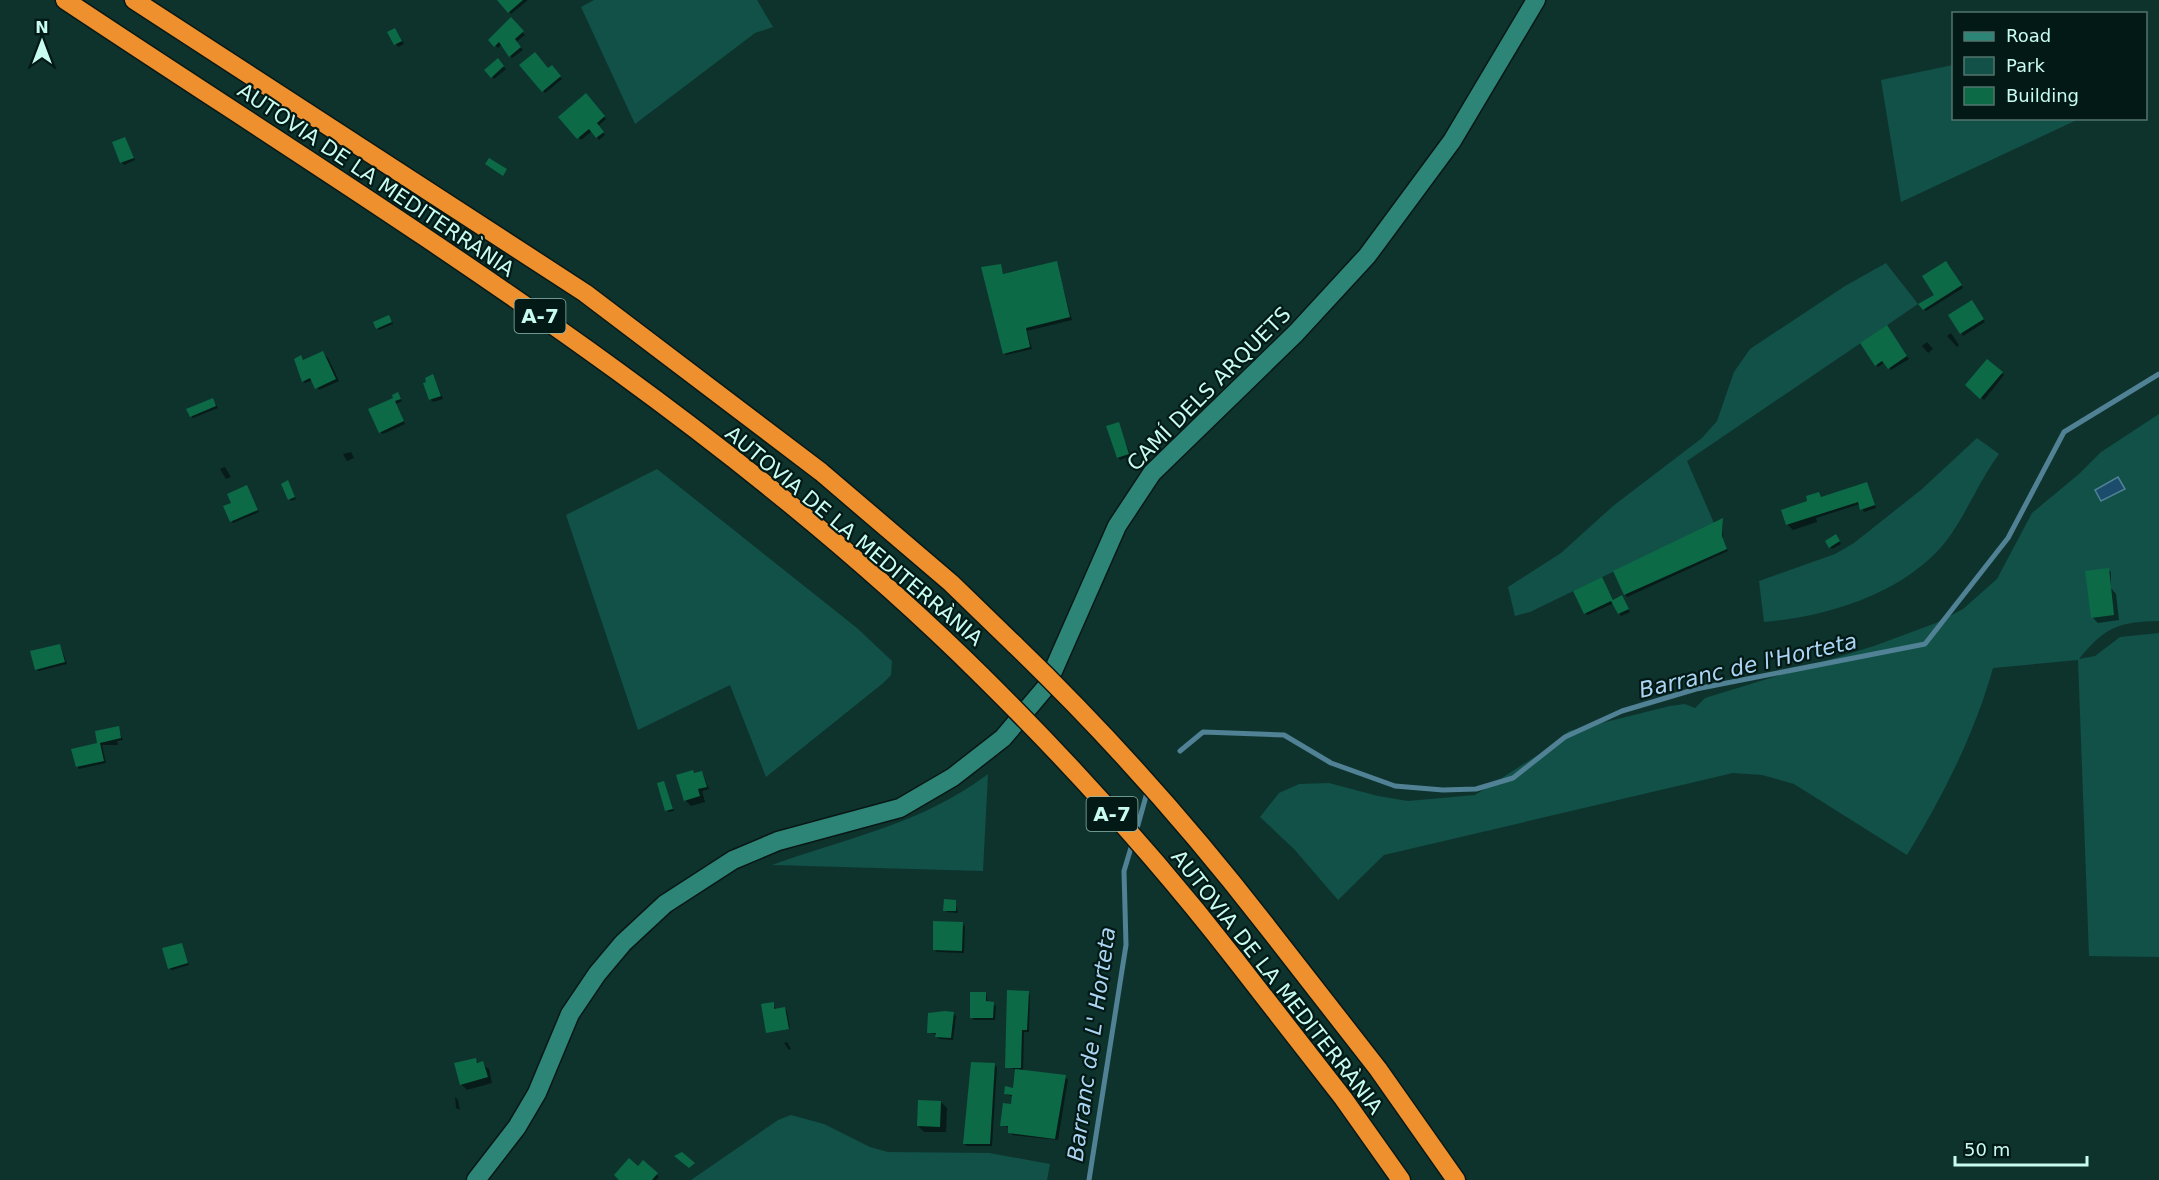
<svg xmlns="http://www.w3.org/2000/svg" width="2159" height="1180" viewBox="0 0 2159 1180" font-family="'DejaVu Sans',sans-serif">
<style>
.green{fill:#115148}
.water{fill:#1c4c6c;stroke:#508194;stroke-width:1.5}
.shadow{fill:#0007}
.lines{fill:none;stroke-linecap:round;stroke-linejoin:round}
.stream{stroke:#508194;stroke-width:5}
.building{fill:#0c6a47}
.minor-casing{stroke:#091815;stroke-width:21}
.highway-casing{stroke:#091815;stroke-width:21}
.minor{stroke:#2d8578;stroke-width:18}
.highway{stroke:#ef902e;stroke-width:18}
.highway-bridge-casing{stroke:#091815;stroke-width:21;stroke-linecap:butt}
.highway-bridge{stroke:#ef902e;stroke-width:18}
.labels{text-anchor:middle;stroke-width:4.5;stroke-linejoin:round;paint-order:stroke}
.shield{fill:#021915;stroke:#8db8af;stroke-width:1.5}
.shield-label{font-size:20px;font-weight:bold;fill:#c9fcf1}
.street-label{font-size:21px;fill:#c9fcf1;stroke:#021915}
.water-label{font-size:22px;font-style:italic;fill:#acd5f4;stroke:#021915}
</style>
<rect width="100%" height="100%" fill="#0e332d"/>
<g class="green">
<path d="M594 0H757L773 27 755 33 635 124 581 7Z"/>
<path d="M1953 65 1954 118 2079 119 1901 202 1881 80Z"/>
<path d="M1886 263 1918 304 1687 461 1714 523 1530 612 1515 616 1508 587 1561 553 1613 506 1702 438 1717 421 1734 372 1750 349 1845 286Z"/>
<path d="M2159 414V621C2118 622 2105 627 2079 659L2095 656 2120 637 2159 633V957L2089 956 2078 660 1993 668C1974 735 1943 796 1907 855L1794 784 1762 775 1733 773 1384 855 1338 900 1294 849 1260 817 1279 793 1299 784 1329 783 1378 796 1408 801 1475 795 1541 753 1569 731 1670 706 1685 704 1695 708 1705 698 1874 646 1936 623 1963 609 1997 579 2032 513 2079 474 2101 452Z"/>
<path d="M1977 438 1999 454C1979 481 1967 513 1947 540 1906 593 1827 617 1764 622L1759 581 1835 554 1854 543 1922 489Z"/>
<path d="M657 469 857 628 892 661 891 675 882 684 766 777 730 685 638 730 566 515Z"/>
<path d="M988 774 983 871 772 865C847 838 924 823 988 774Z"/>
<path d="M791 1115 824 1124 870 1147 888 1152 989 1153 1050 1164 1047 1180H691L778 1120Z"/>
</g>
<path class="water" d="M2118 477 2125 489 2101 501 2095 490Z"/>
<g class="shadow">
<path d="M499 0H528L511 14Z"/>
<path d="M511 20 525 35 516 42 523 50 512 58 502 44 498 48 490 40Z"/>
<path d="M397 32 404 44 398 47 389 33Z"/>
<path d="M497 60 506 69 494 79 486 70Z"/>
<path d="M521 65 549 69 551 67 562 79 545 93Z"/>
<path d="M586 95 606 119 598 126 605 135 599 140 592 131 581 140 560 117Z"/>
<path d="M125 139 135 160 124 165 121 162Z"/>
<path d="M1056 262 1072 320 1027 331 1032 349 1006 355 1004 353 1000 265 1004 275Z"/>
<path d="M1949 265 1963 288 1926 311 1920 305 1936 295Z"/>
<path d="M1974 305 1985 322 1963 336 1961 333Z"/>
<path d="M391 319 393 324 379 330 377 328Z"/>
<path d="M1889 330 1909 359 1891 370 1885 362 1878 367 1876 365Z"/>
<path d="M1951 333 1959 345 1957 347 1947 336Z"/>
<path d="M1927 342 1933 349 1928 353 1922 346Z"/>
<path d="M322 352 328 358 339 381 319 390 313 380 305 383 303 381 301 357 304 361Z"/>
<path d="M1987 361 2004 375 1984 400 1967 385Z"/>
<path d="M433 376 443 399 433 402 430 399Z"/>
<path d="M398 394 402 401 396 404 405 424 383 434 380 432Z"/>
<path d="M213 400 218 408 193 418 191 416Z"/>
<path d="M1118 424 1131 456 1120 460 1118 457Z"/>
<path d="M351 452 354 458 347 461 343 454Z"/>
<path d="M225 467 231 477 226 479 220 469Z"/>
<path d="M288 482 296 499 291 501 289 499Z"/>
<path d="M1866 483 1876 508 1864 512 1860 504 1816 518 1817 522 1793 530 1787 524 1819 494 1822 498Z"/>
<path d="M247 487 259 512 233 523 231 521 233 504Z"/>
<path d="M1723 520V539L1728 551 1627 597 1625 594Z"/>
<path d="M1838 539 1841 544 1832 549 1830 547Z"/>
<path d="M2108 570 2111 572V588L2116 594 2119 620 2098 623 2092 617Z"/>
<path d="M1602 579 1614 601 1622 597 1630 612 1621 616 1614 603 1587 615 1585 613Z"/>
<path d="M60 645 67 664 39 671 36 669Z"/>
<path d="M118 728 123 740 117 741 118 745H102L106 763 79 769 77 766 99 744 97 733Z"/>
<path d="M702 772 709 789 702 791 705 802 691 806 685 800 695 774Z"/>
<path d="M664 783 674 811 669 812 667 810Z"/>
<path d="M955 901 958 913 947 912 945 910Z"/>
<path d="M962 923 965 926 964 953 937 952 934 949Z"/>
<path d="M182 944 189 965 172 970 169 968Z"/>
<path d="M1028 992 1030 995 1029 1032H1024L1023 1072 1068 1079 1058 1140 1012 1135 1010 1128 1002 1125 1013 1105 1014 1097 1006 1094 1014 1089 1017 1070 1007 1067Z"/>
<path d="M986 993 988 1003 996 1006 995 1020H974L971 1017Z"/>
<path d="M773 1004 776 1010 785 1009 787 1011 790 1028 767 1031Z"/>
<path d="M953 1013 956 1016 953 1040 939 1039 937 1035 929 1032Z"/>
<path d="M787 1042 791 1049 789 1050 784 1043Z"/>
<path d="M475 1060 489 1069 492 1083 467 1090 461 1084Z"/>
<path d="M994 1065 997 1067 992 1146H967L964 1144Z"/>
<path d="M455 1097 458 1100 460 1110 456 1108Z"/>
<path d="M941 1102 947 1108 946 1132H924L918 1126Z"/>
<path d="M643 1162 659 1177 656 1180H620Z"/>
</g>
<g class="lines">
<g class="stream">
<path d="M1180 751 1203 732 1284 735 1331 763 1395 786 1443 790 1476 789 1513 778 1565 737 1622 711 1696 689 1925 644 2008 538 2064 432 2159 374"/>
<path d="M1136 832 1148 789"/>
<path d="M1089 1180 1126 945 1124 871 1133 841"/>
</g>
</g>
<g class="building">
<path d="M497 0H523L508 13Z"/>
<path d="M511 17 524 31 515 39 521 47 509 57 499 42 494 47 488 40Z"/>
<path d="M395 28 402 41 394 45 387 32Z"/>
<path d="M535 52 548 68 552 65 561 76 542 92 519 65Z"/>
<path d="M498 58 504 66 491 78 484 70Z"/>
<path d="M586 93 605 116 597 123 604 132 596 138 589 129 577 139 558 117Z"/>
<path d="M125 137 134 158 120 163 112 142Z"/>
<path d="M489 158 507 169 503 176 485 164Z"/>
<path d="M1057 261 1070 317 1026 328 1030 347 1003 354 981 267 1001 264 1003 274Z"/>
<path d="M1946 261 1962 285 1923 310 1918 304 1934 295 1922 276Z"/>
<path d="M1972 300 1984 319 1960 334 1948 315Z"/>
<path d="M389 315 392 322 376 329 373 322Z"/>
<path d="M1887 325 1907 356 1888 369 1882 361 1875 366 1860 343Z"/>
<path d="M323 351 336 379 315 389 310 378 302 382 294 359 301 355 303 360Z"/>
<path d="M1987 359 2003 372 1980 399 1965 385Z"/>
<path d="M433 374 441 396 429 400 423 383 426 382 425 378Z"/>
<path d="M398 392 401 399 395 401 404 421 379 433 368 409 393 398 392 395Z"/>
<path d="M213 398 216 406 190 417 186 409Z"/>
<path d="M1119 422 1129 454 1117 458 1106 426Z"/>
<path d="M288 480 295 497 288 500 281 484Z"/>
<path d="M1867 482 1875 505 1860 510 1858 502 1786 525 1781 510 1807 501 1806 496 1819 492 1821 497Z"/>
<path d="M247 485 258 510 230 522 223 506 231 503 227 494Z"/>
<path d="M1723 518 1722 536 1727 549 1624 595 1613 571Z"/>
<path d="M1836 534 1840 541 1829 548 1825 541Z"/>
<path d="M2109 568 2114 615 2091 618 2085 571Z"/>
<path d="M1602 577 1613 600 1622 595 1629 609 1618 614 1611 601 1584 614 1573 591Z"/>
<path d="M60 644 65 662 35 670 30 651Z"/>
<path d="M119 726 121 738 100 743 104 761 76 767 71 749 97 743 95 731Z"/>
<path d="M693 770 694 773 702 771 707 787 698 789 700 796 684 801 676 775Z"/>
<path d="M664 781 673 809 665 811 657 783Z"/>
<path d="M944 899 956 900V911H943Z"/>
<path d="M933 921 963 922 962 951 933 950Z"/>
<path d="M182 943 188 963 168 969 162 948Z"/>
<path d="M1007 990 1029 991 1027 1030H1022L1021 1068H1005Z"/>
<path d="M970 992H986V1001L994 1002 993 1018H970Z"/>
<path d="M774 1002V1009L785 1007 789 1029 766 1033 761 1004Z"/>
<path d="M945 1011 954 1012 951 1038 935 1037 936 1033H927L928 1013Z"/>
<path d="M476 1058 477 1063 483 1061 488 1077 460 1085 454 1063Z"/>
<path d="M971 1062 995 1063 990 1144H963Z"/>
<path d="M1015 1069 1066 1075 1055 1139 1008 1133V1126H1000L1003 1103 1011 1104 1012 1095 1004 1094 1005 1086 1013 1088Z"/>
<path d="M918 1100 941 1101 940 1127 917 1126Z"/>
<path d="M682 1152 695 1163 689 1168 674 1156Z"/>
<path d="M629 1158 638 1166 643 1160 658 1173 652 1180H619L614 1175Z"/>
</g>
<g class="lines">
<defs>
<path id="minor" d="M476 1180 517 1127 537 1093 570 1014 597 974 623 943 665 904 733 860 778 841 900 808 953 777 1003 738 1046 687 1117 526 1152 473 1296 333 1367 256 1452 141 1536 0"/>
<g id="highway">
<path d="M65 0C379 209 713 409 982 676"/>
<path d="M134 0 585 293 821 472 951 583 1015 645"/>
<path d="M1265 924 1378 1069 1456 1180"/>
<path d="M1234 958 1343 1098 1401 1180"/>
</g>
</defs>
<use href="#minor" class="minor-casing"/>
<use href="#highway" class="highway-casing"/>
<use href="#minor" class="minor"/>
<use href="#highway" class="highway"/>
<defs>
<g id="highway-bridge">
<path d="M1015 645C1104 731 1189 826 1265 924"/>
<path d="M982 676C1071 764 1157 859 1234 958"/>
</g>
</defs>
<use href="#highway-bridge" class="highway-bridge-casing"/>
<use href="#highway-bridge" class="highway-bridge"/>
</g>
<g class="labels">
<g class="shield">
<rect x="514.5" y="299" width="51" height="34" rx="4.5"/>
<rect x="1086.5" y="797" width="51" height="34" rx="4.5"/>
</g>
<g class="shield-label">
<text x="540" y="323">A-7</text>
<text x="1112" y="821">A-7</text>
</g>
<g class="street-label">
<text transform="translate(376 180) rotate(34)" y="7">AUTOVIA DE LA MEDITERRÀNIA</text>
<text transform="translate(1209 389) rotate(-45)" y="7">CAMÍ DELS ARQUETS</text>
<text transform="translate(854 536) rotate(40)" y="7">AUTOVIA DE LA MEDITERRÀNIA</text>
<text transform="translate(1277 982) rotate(52)" y="7">AUTOVIA DE LA MEDITERRÀNIA</text>
</g>
<g class="water-label">
<text transform="translate(1748 665) rotate(-13)" y="8">Barranc de l'Horteta</text>
<text transform="translate(1091 1044) rotate(-82)" y="8">Barranc de L' Horteta</text>
</g>
</g>
<rect x="1952" y="12" width="195" height="108" fill="#021915" stroke="#52746d" stroke-width="1.5"/>
<rect x="1964" y="32" width="30" height="9" fill="#2d8578" stroke="#52746d" stroke-width="1.5"/>
<text x="2006" y="42" font-size="18" fill="#c9fcf1">Road</text>
<rect x="1964" y="57" width="30" height="18" fill="#115148" stroke="#52746d" stroke-width="1.5"/>
<text x="2006" y="72" font-size="18" fill="#c9fcf1">Park</text>
<rect x="1964" y="87" width="30" height="18" fill="#0c6a47" stroke="#52746d" stroke-width="1.5"/>
<text x="2006" y="102" font-size="18" fill="#c9fcf1">Building</text>
<g transform="translate(42 42)" stroke="#021915" stroke-width="4.5" paint-order="stroke">
<path d="M0-4.5L10 22L0 15L-10 22Z" fill="#c9fcf1"/>
<text y="-9" font-size="16" font-weight="bold" text-anchor="middle" fill="#c9fcf1">N</text>
</g>
<path d="M1955 1156v9h132v-9" fill="none" stroke="#c9fcf1" stroke-width="3"/>
<text x="1964" y="1156" font-size="18" fill="#c9fcf1" stroke="#021915" stroke-width="4.5" paint-order="stroke">50 m</text>
</svg>
